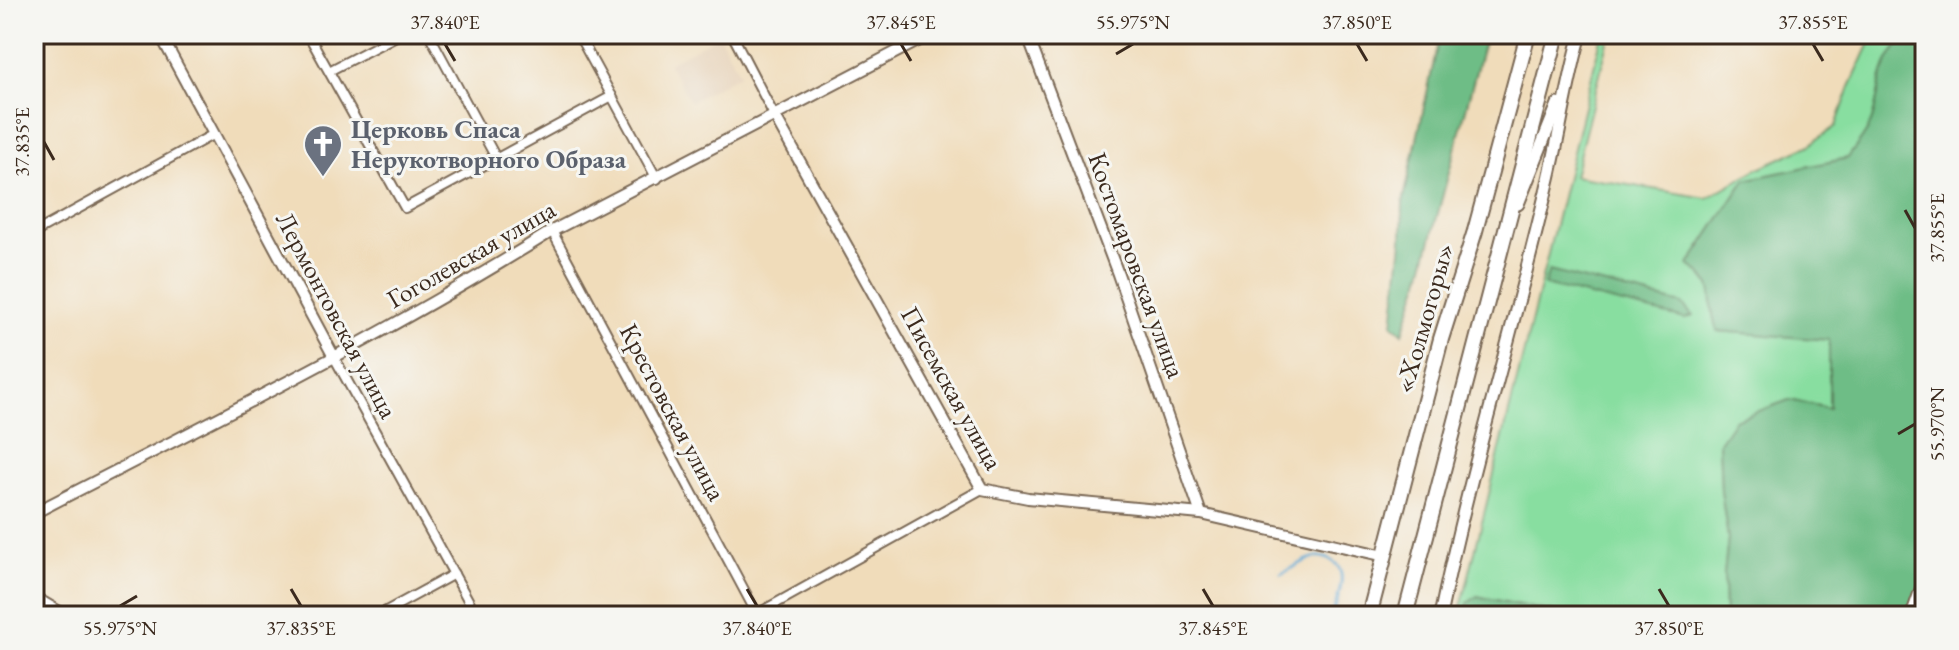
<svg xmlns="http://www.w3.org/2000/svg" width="1959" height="650" viewBox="0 0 1959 650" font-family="'EB Garamond',serif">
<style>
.built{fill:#e6d0b5}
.green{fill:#88dea0;stroke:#62845f;stroke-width:2}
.forest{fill:#6ebd86;stroke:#547452;stroke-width:2}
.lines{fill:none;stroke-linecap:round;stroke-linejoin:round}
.stream{stroke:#58a4d0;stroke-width:3}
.minor-casing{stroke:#7a6855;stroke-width:12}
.tertiary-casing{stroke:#7a6855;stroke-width:14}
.secondary-casing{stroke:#7a6855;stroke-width:15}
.trunk-casing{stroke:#7a6855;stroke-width:18}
.minor{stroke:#fff;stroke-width:8}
.tertiary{stroke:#fff;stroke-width:10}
.secondary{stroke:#fff;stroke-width:11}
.trunk{stroke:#fff;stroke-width:14}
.ticks{fill:none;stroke:#3b2a1e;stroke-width:3}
.labels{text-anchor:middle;stroke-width:6;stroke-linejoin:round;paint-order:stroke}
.worship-label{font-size:26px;font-weight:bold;fill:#5b616d;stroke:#f6f6f2;text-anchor:start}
.street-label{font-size:26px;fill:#3b2a1e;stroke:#f6f6f2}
.neatline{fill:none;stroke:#3b2a1e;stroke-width:3}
.ticks-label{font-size:20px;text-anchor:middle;fill:#3b2a1e}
</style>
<rect width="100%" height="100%" fill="#f6f6f2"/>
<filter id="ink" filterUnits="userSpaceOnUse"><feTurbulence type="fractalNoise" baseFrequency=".0125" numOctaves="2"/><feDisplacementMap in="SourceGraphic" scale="16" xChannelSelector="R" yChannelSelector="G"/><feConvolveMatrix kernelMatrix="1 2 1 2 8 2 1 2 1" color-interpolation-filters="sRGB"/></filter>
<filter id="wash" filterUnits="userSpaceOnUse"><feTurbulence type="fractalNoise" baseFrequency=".006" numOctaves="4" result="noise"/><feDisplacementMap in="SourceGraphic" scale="32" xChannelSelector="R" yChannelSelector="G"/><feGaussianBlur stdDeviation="1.8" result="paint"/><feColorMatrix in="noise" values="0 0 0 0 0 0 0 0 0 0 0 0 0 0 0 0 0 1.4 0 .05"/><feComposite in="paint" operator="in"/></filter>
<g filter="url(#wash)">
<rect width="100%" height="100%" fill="#f0dcba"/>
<path class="built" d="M719 35 740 74 690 102 668 63Z"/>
<path class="green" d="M1602 34H1610L1574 176 1707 198 1759 168 1808 146 1836 126 1850 87 1870 43 1882 34H1907C1877 69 1883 80 1872 120 1868 133 1855 147 1848 158L1745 180 1689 265C1718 285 1712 298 1717 331L1829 339V408L1789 400 1735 420 1719 442 1721 491 1728 538 1724 575 1725 616H1571L1477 596 1466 612 1483 616H1459Z"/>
<g class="forest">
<path d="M1440 34H1486L1419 284 1403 333 1393 324 1402 241 1403 203Z"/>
<path d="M1907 34H1925V616H1725L1724 575 1728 538 1721 491 1719 442 1734 420 1789 400 1829 408V340L1717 331C1705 300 1723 286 1689 265L1745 180 1848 158C1855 147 1868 133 1872 120 1883 80 1877 69 1907 34Z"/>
<path d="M1549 271 1682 304 1693 316 1685 319 1544 285Z"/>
<path d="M1477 596 1571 616H1483L1466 612 1468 603Z"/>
</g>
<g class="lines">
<path class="stream" d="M1281 574C1292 569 1305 559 1316 557 1320 556 1325 558 1329 559 1352 570 1337 598 1332 616"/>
</g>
</g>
<g filter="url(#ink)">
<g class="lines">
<defs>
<g id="minor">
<path d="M308 34 405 208 612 96"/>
<path d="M429 34 496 158"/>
<path d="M578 34 657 179"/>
<path d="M732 34 775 117"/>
<path d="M329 71 400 34"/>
<path d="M552 231 758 616"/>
<path d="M34 233 214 134"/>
<path d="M334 357 477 616"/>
<path d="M34 596 68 616"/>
<path d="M755 615 982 489"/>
<path d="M377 616 454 574"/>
<path d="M1910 616 1925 574"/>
</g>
<g id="tertiary">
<path d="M160 34 334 357"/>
<path d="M1027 34 1118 274 1201 514"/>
<path d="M775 117 982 489 1028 498 1201 514 1385 556"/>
<path d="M34 513C208 423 385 336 552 231L931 34"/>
</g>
<g id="secondary">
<path d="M1518 204 1558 104"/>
<path d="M1440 616C1470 470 1514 328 1548 183 1560 134 1567 83 1581 34"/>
</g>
<g id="trunk">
<path d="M1369 616 1441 339 1475 231 1528 34"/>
<path d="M1405 616 1557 34"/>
</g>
</defs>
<use href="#minor" class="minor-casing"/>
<use href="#tertiary" class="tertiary-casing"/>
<use href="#secondary" class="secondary-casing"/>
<use href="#trunk" class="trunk-casing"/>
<use href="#minor" class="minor"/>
<use href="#tertiary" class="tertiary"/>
<use href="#secondary" class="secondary"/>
<use href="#trunk" class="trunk"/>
</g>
</g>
<path class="ticks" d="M445 44 455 61M901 44 911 61M1357 44 1367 61M1813 44 1823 61M1116 54 1133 44M44 142 54 160M1905 210 1915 228M1898 434 1915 424M291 589 301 606M747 589 757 606M1203 589 1213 606M1659 589 1669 606M120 606 137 596"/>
<defs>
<symbol id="church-pin" viewBox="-11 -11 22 30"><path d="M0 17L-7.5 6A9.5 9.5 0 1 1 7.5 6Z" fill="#6b7280" stroke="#f6f6f2"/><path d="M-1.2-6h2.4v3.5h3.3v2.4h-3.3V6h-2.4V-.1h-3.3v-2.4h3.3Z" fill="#fff"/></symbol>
</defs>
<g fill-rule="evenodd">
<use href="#church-pin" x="301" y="122" width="44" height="60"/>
</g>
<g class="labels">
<g class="worship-label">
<text x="351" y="138">Церковь Спаса<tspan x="351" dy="30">Нерукотворного Образа</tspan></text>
</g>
<g class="street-label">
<text transform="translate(471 254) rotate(-30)" y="9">Гоголевская улица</text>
<text transform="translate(1137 265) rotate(70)" y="9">Костомаровская улица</text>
<text transform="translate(337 315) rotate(62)" y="9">Лермонтовская улица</text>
<text transform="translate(1424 318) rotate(-74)" y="9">«Холмогоры»</text>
<text transform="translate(952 388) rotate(61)" y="9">Писемская улица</text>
<text transform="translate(673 412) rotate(62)" y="9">Крестовская улица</text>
</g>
</g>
<rect width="1959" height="650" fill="none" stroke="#f6f6f2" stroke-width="88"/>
<rect x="44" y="44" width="1871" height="562" class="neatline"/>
<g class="ticks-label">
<text x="445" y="29">37.840°E</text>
<text x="901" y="29">37.845°E</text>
<text x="1133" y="29">55.975°N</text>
<text x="1357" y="29">37.850°E</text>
<text x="1813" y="29">37.855°E</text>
<text transform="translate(22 142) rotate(-90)" y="7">37.835°E</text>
<text transform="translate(1937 228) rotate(-90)" y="7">37.855°E</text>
<text transform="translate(1937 424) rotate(-90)" y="7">55.970°N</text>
<text x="120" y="635">55.975°N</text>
<text x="301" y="635">37.835°E</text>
<text x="757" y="635">37.840°E</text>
<text x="1213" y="635">37.845°E</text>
<text x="1669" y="635">37.850°E</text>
</g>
</svg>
